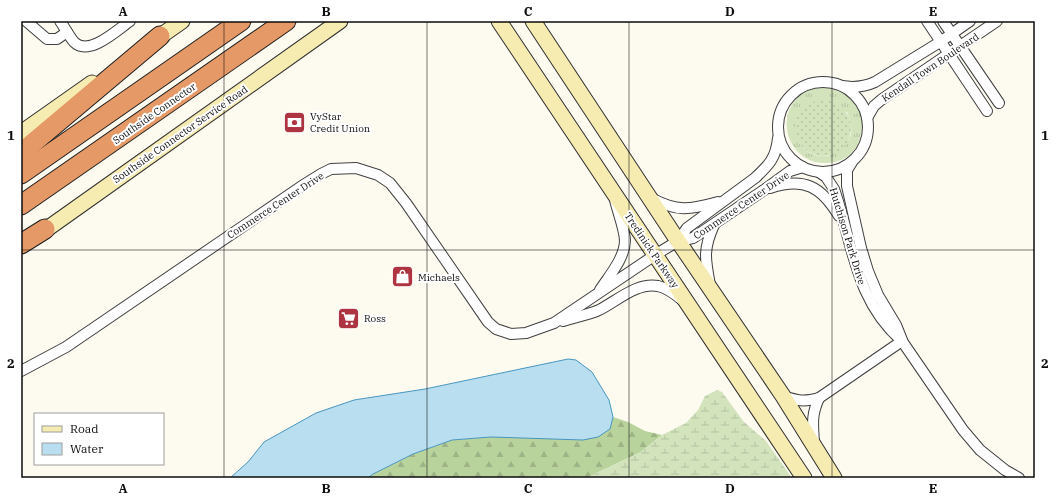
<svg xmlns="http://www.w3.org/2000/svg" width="1056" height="499" viewBox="0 0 1056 499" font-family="'IBM Plex Serif',serif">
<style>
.grass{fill:url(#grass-tufts);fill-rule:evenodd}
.forest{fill:url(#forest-firs)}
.wetland{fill:url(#wetland-marsh)}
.garden{fill:url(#garden-dots)}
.water{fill:#b9def0;stroke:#4896bf}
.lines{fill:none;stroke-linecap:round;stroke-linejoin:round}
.street-casing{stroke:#404040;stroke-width:12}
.secondary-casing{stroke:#2f2f2f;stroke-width:17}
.highway-casing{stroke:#1e1e1e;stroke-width:21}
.street{stroke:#fff;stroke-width:10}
.secondary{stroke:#f6ebb1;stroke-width:15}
.highway{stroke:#e59966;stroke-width:19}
.grid{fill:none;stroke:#0d0d0d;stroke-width:1;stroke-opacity:0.55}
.labels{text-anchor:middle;stroke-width:4;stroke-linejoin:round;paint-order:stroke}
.street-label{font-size:10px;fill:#0d0d0d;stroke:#fff}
.poi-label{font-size:10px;fill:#0d0d0d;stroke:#fff;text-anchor:start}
.neatline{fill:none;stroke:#0d0d0d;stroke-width:1.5}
.grid-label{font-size:13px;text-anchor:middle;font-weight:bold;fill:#0d0d0d}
</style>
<defs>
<pattern id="grass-tufts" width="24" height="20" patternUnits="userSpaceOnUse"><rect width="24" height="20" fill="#d3e4bd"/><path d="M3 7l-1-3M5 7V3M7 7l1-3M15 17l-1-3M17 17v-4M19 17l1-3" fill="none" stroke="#b4c2a1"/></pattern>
<pattern id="forest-firs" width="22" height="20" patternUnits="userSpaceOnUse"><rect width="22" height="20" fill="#b9d39d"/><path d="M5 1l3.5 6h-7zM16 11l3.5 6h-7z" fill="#9eb486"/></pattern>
<pattern id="wetland-marsh" width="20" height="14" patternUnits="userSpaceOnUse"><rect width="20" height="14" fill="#d3e4bd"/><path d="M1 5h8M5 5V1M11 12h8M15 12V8" fill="none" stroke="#b4c2a1"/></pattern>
<pattern id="garden-dots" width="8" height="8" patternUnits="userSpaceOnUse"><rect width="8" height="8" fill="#d3e4bd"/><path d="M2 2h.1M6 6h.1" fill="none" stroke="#b4c2a1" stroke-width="1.8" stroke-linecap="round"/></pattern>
</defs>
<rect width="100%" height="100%" fill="#fdfaf0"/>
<path class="grass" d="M827 88C855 94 869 112 859 141 856 150 847 159 838 161 786 176 766 102 814 89 818 88 823 88 827 88ZM847 112C850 120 854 131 849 139 847 142 842 145 840 147 837 149 833 153 830 155 826 157 820 156 815 155 797 149 793 131 798 115Z"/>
<path class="forest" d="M613 417 628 422 645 431 662 435 641 452 586 478 509 477 502 478H368L373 474 413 454 452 440 491 437H598L609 429Z"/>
<path class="wetland" d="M717 390 722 392 744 422 766 441 792 478H586L641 452 662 435 686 423 698 410 705 396Z"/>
<circle class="garden" cx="823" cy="128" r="28"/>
<path class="water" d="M568 359 576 360 592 372 609 400 613 417 610 429 598 437 583 440 491 437 452 440 413 454 373 474 368 478H230L248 462 264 442 316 413 354 400 425 389Z"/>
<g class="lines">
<defs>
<g id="street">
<path d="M26 21 47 39H57L67 32"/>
<path d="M60 21C65 28 69 36 74 42 89 57 117 30 130 21"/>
<path d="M927 21 987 111"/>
<path d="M943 21 999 103"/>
<circle cx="823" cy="127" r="45"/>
<path d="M842 86C854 88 864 87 875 82L940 42 970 21"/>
<path d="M867 118 874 106 881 100 997 21"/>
<path d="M852 162 847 170V186L861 248 868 271 878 295 896 325 902 340"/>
<path d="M819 172 826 177 834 189C853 244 855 300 902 341L963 430 980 450 1005 470 1019 478"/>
<path d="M770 188C804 177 821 186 839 216"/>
<path d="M651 198C677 212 689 210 718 202"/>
<path d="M678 241 687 228 755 178C769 165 776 158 778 138"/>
<path d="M710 285C705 259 703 249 714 225"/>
<path d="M600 290C609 276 625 258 625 240 624 227 618 213 615 200"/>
<path d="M563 321C575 317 588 315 599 310 617 301 637 282 658 286 667 288 675 294 682 300"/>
<path d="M21 371 66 347 305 184 321 174 331 169 356 168 378 175 390 183 406 203 488 322 496 329 511 334 526 333 554 323 655 255 678 241 693 238 764 190 790 171 803 167"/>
<path d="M783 396C798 401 804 402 819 398L902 341"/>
<path d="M814 443C813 424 811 416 819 398"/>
</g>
<g id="secondary">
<path d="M499 21 804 478"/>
<path d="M533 21 678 241 783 396 834 478"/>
<path d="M152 42 182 21"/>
<path d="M21 133 92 83"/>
<path d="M37 236 340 21"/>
</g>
<g id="highway">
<path d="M21 153 160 36"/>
<path d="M21 174 241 21"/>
<path d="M21 205 286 21"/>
<path d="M21 244 45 229"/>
</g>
</defs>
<use href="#street" class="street-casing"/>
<use href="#secondary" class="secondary-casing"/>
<use href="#highway" class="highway-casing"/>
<use href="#street" class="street"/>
<use href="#secondary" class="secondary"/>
<use href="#highway" class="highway"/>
</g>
<path class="grid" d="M224 21V478M427 21V478M629 21V478M832 21V478M21 250H1035"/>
<defs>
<symbol id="bank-square" viewBox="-11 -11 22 22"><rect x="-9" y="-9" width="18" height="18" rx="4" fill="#af3441" stroke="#fff"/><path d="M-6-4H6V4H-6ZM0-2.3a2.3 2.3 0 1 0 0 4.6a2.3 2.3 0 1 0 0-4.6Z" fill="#fff"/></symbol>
<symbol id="shop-square" viewBox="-11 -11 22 22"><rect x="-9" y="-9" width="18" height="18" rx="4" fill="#af3441" stroke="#fff"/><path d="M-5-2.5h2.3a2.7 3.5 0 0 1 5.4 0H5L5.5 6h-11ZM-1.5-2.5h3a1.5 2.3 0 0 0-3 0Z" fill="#fff"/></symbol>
<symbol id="supermarket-square" viewBox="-11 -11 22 22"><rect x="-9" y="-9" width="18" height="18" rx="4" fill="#af3441" stroke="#fff"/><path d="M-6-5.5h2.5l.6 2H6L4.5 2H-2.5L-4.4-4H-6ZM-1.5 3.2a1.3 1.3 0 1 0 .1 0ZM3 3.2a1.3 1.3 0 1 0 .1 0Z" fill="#fff"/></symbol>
</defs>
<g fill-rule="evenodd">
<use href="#bank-square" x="282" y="110" width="25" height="25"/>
<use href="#shop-square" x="390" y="264" width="25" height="25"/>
<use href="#supermarket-square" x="336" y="306" width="25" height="25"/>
</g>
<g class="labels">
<g class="street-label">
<text transform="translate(930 67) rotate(-34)" y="4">Kendall Town Boulevard</text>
<text transform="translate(154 113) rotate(-35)" y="4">Southside Connector</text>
<text transform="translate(180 134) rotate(-35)" y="4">Southside Connector Service Road</text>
<text transform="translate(275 205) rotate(-33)" y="4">Commerce Center Drive</text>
<text transform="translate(741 205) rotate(-34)" y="4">Commerce Center Drive</text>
<text transform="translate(848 236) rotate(73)" y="4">Hutchison Park Drive</text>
<text transform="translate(652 250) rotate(56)" y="4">Tredinick Parkway</text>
</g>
<g class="poi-label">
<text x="310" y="120">VyStar<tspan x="310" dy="12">Credit Union</tspan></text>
<text x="418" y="281">Michaels</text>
<text x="364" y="322">Ross</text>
</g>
</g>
<rect width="1056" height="499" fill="none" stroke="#ffffff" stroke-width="44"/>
<rect x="34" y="413" width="130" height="52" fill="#ffffff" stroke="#9e9e9e"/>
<rect x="42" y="426" width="20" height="6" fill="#f6ebb1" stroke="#9e9e9e"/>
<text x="70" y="433" font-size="12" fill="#0d0d0d">Road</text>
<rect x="42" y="443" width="20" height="12" fill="#b9def0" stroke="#9e9e9e"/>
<text x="70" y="453" font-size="12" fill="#0d0d0d">Water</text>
<rect x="22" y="22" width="1012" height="455" class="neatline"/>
<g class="grid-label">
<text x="123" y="16">A</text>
<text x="326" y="16">B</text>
<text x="528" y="16">C</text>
<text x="730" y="16">D</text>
<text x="933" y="16">E</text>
<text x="11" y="140">1</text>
<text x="1045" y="140">1</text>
<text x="11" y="368">2</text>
<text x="1045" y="368">2</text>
<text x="123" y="493">A</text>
<text x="326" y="493">B</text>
<text x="528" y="493">C</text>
<text x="730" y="493">D</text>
<text x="933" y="493">E</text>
</g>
</svg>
